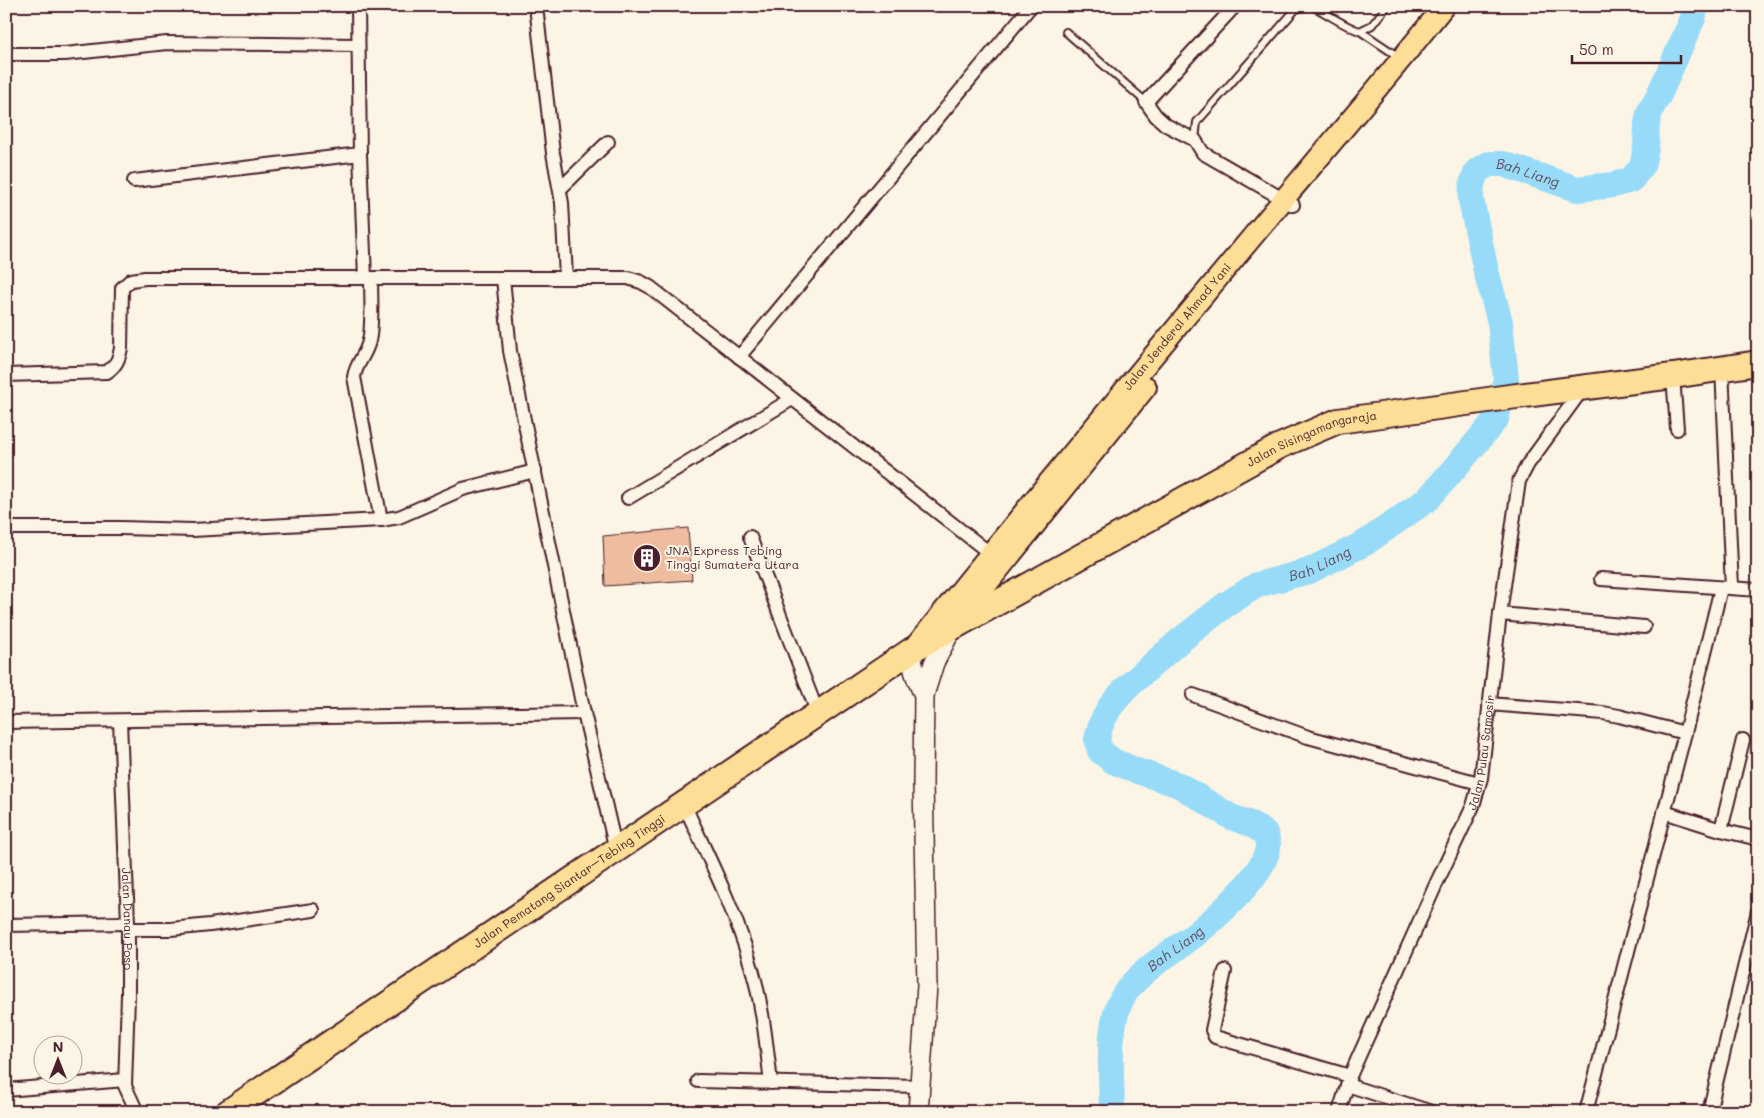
<svg xmlns="http://www.w3.org/2000/svg" width="1764" height="1118" viewBox="0 0 1764 1118" font-family="Mali,sans-serif">
<style>
.lines{fill:none;stroke-linecap:round;stroke-linejoin:round}
.river{stroke:#97dbf9;stroke-width:26}
.building{fill:#eebc9f;stroke:#4a1f2b}
.lane-casing{stroke:#4a1f2b;stroke-width:10}
.street-casing{stroke:#4a1f2b;stroke-width:16}
.secondary-casing{stroke:#4a1f2b;stroke-width:22}
.primary-casing{stroke:#4a1f2b;stroke-width:24}
.highway-casing{stroke:#4a1f2b;stroke-width:28}
.lane{stroke:#fcf5e5;stroke-width:6}
.street{stroke:#fcf5e5;stroke-width:12}
.secondary{stroke:#fcf5e5;stroke-width:19}
.primary{stroke:#fcde96;stroke-width:20}
.highway{stroke:#fcde96;stroke-width:24}
.labels{text-anchor:middle;stroke-width:4;stroke-linejoin:round;paint-order:stroke}
.street-label{font-size:12px;fill:#4a1f2b;stroke:#fcf5e5}
.poi-label{font-size:12px;fill:#4a1f2b;stroke:#fcf5e5;text-anchor:start}
.water-label{font-size:14px;font-style:italic;fill:#5d4e5e;stroke:#fcf5e5}
</style>
<rect width="100%" height="100%" fill="#fcf5e5"/>
<filter id="ink" filterUnits="userSpaceOnUse"><feTurbulence type="fractalNoise" baseFrequency=".02" numOctaves="2"/><feDisplacementMap in="SourceGraphic" scale="10" xChannelSelector="R" yChannelSelector="G"/><feConvolveMatrix kernelMatrix="1 2 1 2 8 2 1 2 1" color-interpolation-filters="sRGB"/></filter>
<g filter="url(#ink)">
<g class="lines">
<path class="river" id="s1" d="M1112 1112C1112 1076 1104 1019 1128 989 1145 967 1174 951 1196 934 1217 917 1265 874 1268 847 1269 843 1266 837 1265 833L1251 824 1231 817 1179 785 1137 771 1113 761 1100 751 1097 739 1101 724 1110 707 1125 689 1177 643 1224 606 1257 585 1309 571 1365 543 1428 499 1477 442 1496 419 1506 379 1500 322 1486 271 1471 200 1472 184 1477 171 1489 164H1503L1577 189 1613 185 1631 180 1642 166 1646 148 1647 123 1650 110 1658 97 1693 18 1696 6"/>
</g>
<path class="building" d="M688 528 692 580 605 586 603 536Z"/>
<g class="lines">
<defs>
<g id="lane">
<path d="M1312 6C1327 13 1345 27 1360 31L1372 25 1387 6"/>
<path d="M1360 31 1399 57"/>
<path d="M1066 32 1146 102"/>
<path d="M1195 140 1197 122 1296 9 1308 6"/>
</g>
<g id="street">
<path d="M358 6 360 154 365 278"/>
<path d="M536 6 553 153 562 203 566 277"/>
<path d="M1235 6 1146 102 1156 116 1166 125 1195 140 1203 153 1293 205"/>
<path d="M6 54H65L167 43 358 45"/>
<path d="M134 181 360 154"/>
<path d="M560 189 608 142"/>
<path d="M371 278C371 297 373 323 369 341 366 355 356 363 354 377L381 520"/>
<path d="M503 278 510 351 584 713 616 850"/>
<path d="M739 357 1031 6"/>
<path d="M1722 368 1732 588"/>
<path d="M6 375 107 372C116 366 119 359 121 348L122 288 131 280 145 278H628L641 282 650 287 996 558"/>
<path d="M1673 376 1677 429"/>
<path d="M628 498 792 399"/>
<path d="M6 528H121L193 530 381 520 399 517 463 489 535 471"/>
<path d="M750 537 818 714"/>
<path d="M1601 579 1758 590"/>
<path d="M1500 614 1644 627"/>
<path d="M1193 695 1308 737 1479 783"/>
<path d="M1489 704 1603 713 1619 716 1685 733"/>
<path id="s2" d="M120 721 128 923V996L125 1086 137 1112"/>
<path d="M6 722 584 713"/>
<path d="M684 804C707 855 733 905 749 959 762 999 766 1041 771 1083"/>
<path d="M1664 812 1721 830 1758 839"/>
<path d="M1721 830 1743 740"/>
<path d="M6 925 128 923"/>
<path d="M128 929H171L210 925 313 910"/>
<path d="M1225 971 1212 1030 1215 1037 1350 1076"/>
<path d="M698 1081 919 1086"/>
<path d="M1347 1085 1432 1112"/>
<path d="M6 1090 125 1080"/>
<path id="s3" d="M1339 1112 1350 1076 1437 882 1473 806 1481 778 1500 614 1519 481 1528 464 1584 387"/>
<path d="M1586 1112 1685 733 1721 588"/>
<path d="M1709 1112 1758 911"/>
</g>
<g id="secondary">
<path d="M912 650C911 668 917 680 924 695"/>
<path d="M918 1112 927 986 923 782 924 695 934 663 952 628"/>
</g>
<g id="primary">
<path d="M954 625 1146 387"/>
<path id="s4" d="M915 647C1036 496 1160 347 1284 199 1338 135 1392 72 1444 6"/>
</g>
<g id="highway">
<path id="s5" d="M228 1112 912 650 1280 446 1338 421 1509 397 1673 376 1758 363"/>
</g>
</defs>
<use href="#lane" class="lane-casing"/>
<use href="#street" class="street-casing"/>
<use href="#secondary" class="secondary-casing"/>
<use href="#primary" class="primary-casing"/>
<use href="#highway" class="highway-casing"/>
<use href="#lane" class="lane"/>
<use href="#street" class="street"/>
<use href="#secondary" class="secondary"/>
<use href="#primary" class="primary"/>
<use href="#highway" class="highway"/>
</g>
</g>
<defs>
<symbol id="building-disc" viewBox="-11 -11 22 22"><circle r="9.5" fill="#4a1f2b" stroke="#fcf5e5"/><path d="M-4-6H4V6H1V3H-1V6H-4ZM-2.5-4.3h1.7v1.8h-1.7ZM.8-4.3h1.7v1.8H.8ZM-2.5-1h1.7V.8h-1.7ZM.8-1h1.7V.8H.8Z" fill="#fff"/></symbol>
</defs>
<g fill-rule="evenodd">
<use href="#building-disc" x="631" y="542" width="32" height="32"/>
</g>
<g class="labels">
<g class="street-label">
<text dy="4" stroke="none"><textPath href="#s4" startOffset="414">Jalan Jenderal Ahmad Yani</textPath></text>
<text dy="4" stroke="none"><textPath href="#s5" startOffset="1279">Jalan Sisingamangaraja</textPath></text>
<text dy="4" stroke="none"><textPath href="#s3" startOffset="389">Jalan Pulau Samosir</textPath></text>
<text dy="4" stroke="none"><textPath href="#s5" startOffset="412">Jalan Pematang Siantar–Tebing Tinggi</textPath></text>
<text dy="4" stroke="none"><textPath href="#s2" startOffset="198">Jalan Danau Poso</textPath></text>
</g>
<g class="poi-label">
<text x="666" y="555">JNA Express Tebing<tspan x="666" dy="14">Tinggi Sumatera Utara</tspan></text>
</g>
<g class="water-label">
<text dy="5" stroke="none"><textPath href="#s1" startOffset="1374">Bah Liang</textPath></text>
<text dy="5" stroke="none"><textPath href="#s1" startOffset="834">Bah Liang</textPath></text>
<text dy="5" stroke="none"><textPath href="#s1" startOffset="189">Bah Liang</textPath></text>
</g>
</g>
<rect width="1764" height="1118" fill="none" stroke="#fcf5e5" stroke-width="25"/>
<rect x="12" y="12" width="1739" height="1093" fill="none" stroke="#4a1f2b" stroke-width="2" filter="url(#ink)"/>
<g transform="translate(58 1060)"><circle r="24" fill="#fcf5e5" stroke="#b59f9b"/>
<path d="M0-4L9 19L0 12L-9 19Z" fill="#4a1f2b"/>
<text y="-8" font-size="14" font-weight="bold" text-anchor="middle" fill="#4a1f2b">N</text>
</g>
<path d="M1572 55v8h109v-8" fill="none" stroke="#4a1f2b" stroke-width="2.5"/>
<text x="1579" y="55" font-size="15" fill="#4a1f2b" stroke="#fcf5e5" stroke-width="4" paint-order="stroke">50 m</text>
</svg>
